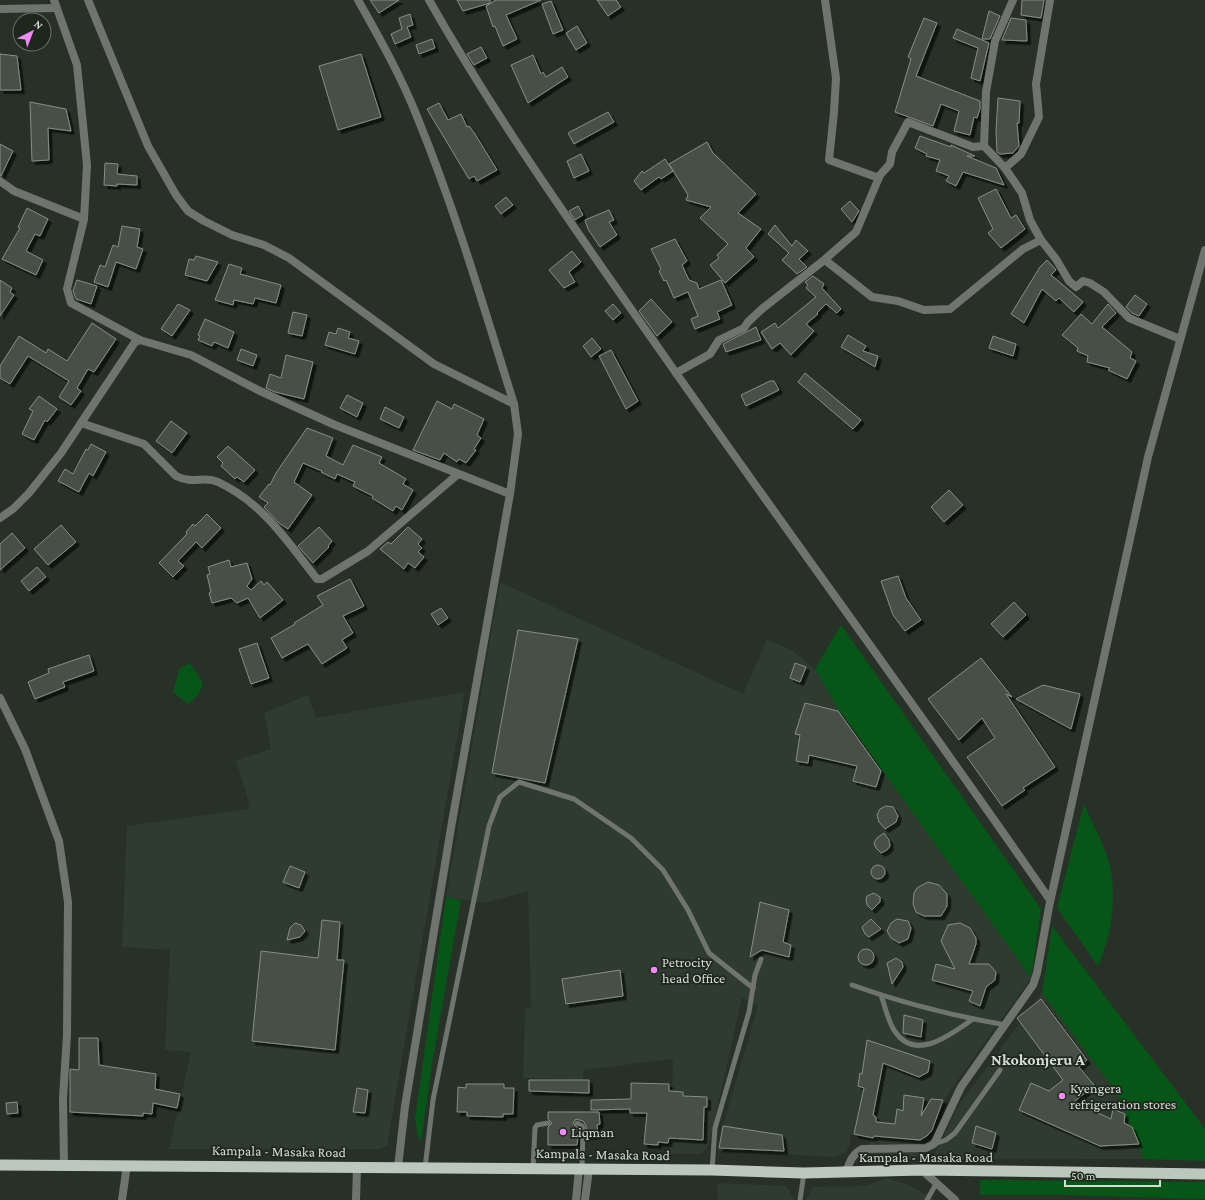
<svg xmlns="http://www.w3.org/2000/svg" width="1205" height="1200" viewBox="0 0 1205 1200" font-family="'Crimson Pro',serif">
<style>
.built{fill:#2e3b2e}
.green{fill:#065717}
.building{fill:#475047;stroke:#858f85;filter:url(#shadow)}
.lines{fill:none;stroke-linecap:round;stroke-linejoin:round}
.service{stroke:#6f746f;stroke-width:5}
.minor{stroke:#6f746f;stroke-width:8}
.trunk{stroke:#bdc8bd;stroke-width:11}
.poi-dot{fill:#f08bf5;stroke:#1e271e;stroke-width:1.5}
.labels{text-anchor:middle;stroke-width:3.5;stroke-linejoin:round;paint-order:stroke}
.poi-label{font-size:14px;fill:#d6dbd6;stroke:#1e271e;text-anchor:start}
.street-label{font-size:14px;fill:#d6dbd6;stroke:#1e271e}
.quarter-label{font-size:16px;font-weight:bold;fill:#d6dbd6;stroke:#1e271e}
</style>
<defs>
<filter id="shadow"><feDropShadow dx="3.5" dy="3.5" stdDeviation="0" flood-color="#0009"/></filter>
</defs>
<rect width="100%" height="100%" fill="#283128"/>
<g class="built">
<path d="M500 582 743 694 767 639 793 651 815 669 837 707 1031 978 948 1094 916 1159H859L873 1138 850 1135V1144L846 1153 835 1157 717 1151 719 1148 784 1151 782 1135 723 1126 758 1006 742 998 709 1144 706 1149 701 1154H669L673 1059 584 1070 583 1080 523 1078 525 1009 531 1008 528 891 485 903 446 897Z"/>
<path d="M465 692 387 1146 380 1149H169L191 1052 165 1050 170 950 122 947 127 826 247 809 249 803 236 760 271 749 264 713 308 695 316 718Z"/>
<path d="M1042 993 1116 1092 1139 1144 1143 1159 932 1160 958 1106Z"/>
<path d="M887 1178 909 1185 935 1200H806L813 1187 866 1186Z"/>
<path d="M717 1183 786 1186 795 1200H718Z"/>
</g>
<g class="green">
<path d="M841 625 1041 909 1031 978 837 707 815 669Z"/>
<path d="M190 663 203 683 198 695 188 704 173 692 179 669Z"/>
<path d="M1084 804C1092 823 1106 848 1110 867 1117 899 1111 937 1098 966L1057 908Z"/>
<path d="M446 897 461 900 432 1063 421 1141 418 1137 415 1119Z"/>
<path d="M1052 926 1205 1129V1161L1143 1159 1139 1144 1116 1092 1042 993Z"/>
<path d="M980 1180 1205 1182V1199L1063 1195H980Z"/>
</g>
<g class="building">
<path d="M370 0H399L379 13Z"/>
<path d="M457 0H490V3L463 11Z"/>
<path d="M496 0H541L506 15 517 39 503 46 495 26 493 27 486 6Z"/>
<path d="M597 0H616L621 7 608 16Z"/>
<path d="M1022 0H1044L1041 18 1021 15Z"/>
<path d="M551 1 563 30 553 34 542 4Z"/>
<path d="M989 11 1000 16 990 39H982Z"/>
<path d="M410 14 413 25 407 27 411 37 395 44 391 34 402 29 399 18Z"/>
<path d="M924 18 937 23 916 76 980 101V109L977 118 974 117 970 135 954 131 959 111 941 104 933 126 895 112 911 59 908 57Z"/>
<path d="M1011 18 1026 20 1027 41 1002 40Z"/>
<path d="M577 26 587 43 576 50 566 33Z"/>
<path d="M957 29 989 43 980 81 971 78 978 48 953 38Z"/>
<path d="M432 39 435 48 419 54 416 45Z"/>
<path d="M481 47 487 58 474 65 467 54Z"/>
<path d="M0 54 17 56 21 90H0Z"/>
<path d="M361 54 381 117 338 130 319 66Z"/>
<path d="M533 55 541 74 543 72 546 77 562 67 568 77 528 103 511 65Z"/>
<path d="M998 98 1020 101 1019 123H1017L1019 146 1013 153 1000 154 997 152 996 131Z"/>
<path d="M30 102 66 109 71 131 48 128 49 160 32 161Z"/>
<path d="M439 103 448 120 461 114 467 127 469 126 475 134 497 170 477 181 474 176 469 179 427 109Z"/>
<path d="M608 112 614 122 574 144 568 133Z"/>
<path d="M920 136 951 147V145L975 156H967L996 168 1004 185 963 172 956 186 946 181 949 176 936 171 940 160 926 156 927 154 915 148Z"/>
<path d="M707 142 713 153 756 194 738 213 761 229 746 248 754 257 725 283 710 265 719 258 717 255 728 244 700 218 711 207 686 200 688 195 669 164Z"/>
<path d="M0 144 13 151 1 176H0Z"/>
<path d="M581 154 589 171 574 178 567 161Z"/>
<path d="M665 159 673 171 661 179 659 177 641 190 634 181 642 171 644 173Z"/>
<path d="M105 163 118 164 117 174 137 176V185L117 184V186L104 185Z"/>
<path d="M996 189 1011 218 1016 215 1025 229 1001 248 988 233 993 229 978 198Z"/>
<path d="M506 197 513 205 501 214 495 206Z"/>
<path d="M850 201 859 211 852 222 841 209Z"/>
<path d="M578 206 583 215 575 220 569 211Z"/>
<path d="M27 208 48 219 40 236 35 234 26 251 43 260 36 275 2 259 20 228 18 227Z"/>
<path d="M609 210 614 220 609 222 617 235 600 247 588 229 585 220Z"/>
<path d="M775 225 792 246 796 240 808 251 799 259 807 267 797 274 782 260 789 253 768 234Z"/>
<path d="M122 226 140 229 137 247 143 249 136 269 116 262 108 287 94 282 100 265 105 267 113 245 118 247Z"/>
<path d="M675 239 687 261 682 265 689 280 697 283 699 289 721 280 732 305 717 312 720 319 695 329 691 319 698 316 688 292 674 298 666 280 664 281 659 271 661 269 651 249Z"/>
<path d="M572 251 581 262 569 272 575 282 564 288 549 270Z"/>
<path d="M196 256 218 262 207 281 185 275 189 259 194 260Z"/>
<path d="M1047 260 1056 270 1051 275 1083 302 1074 312 1059 298 1056 301 1042 289 1024 323 1011 314 1040 267Z"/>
<path d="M229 264 242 268 240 274 281 285 276 303 255 298 253 304 234 300 233 305 215 300Z"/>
<path d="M813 276 824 284 822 288 841 309 837 313 826 304 817 313 818 314 806 324 814 331 791 355 780 343 772 349 761 332 775 323 778 328 816 297 806 288 808 285 805 282Z"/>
<path d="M0 280 12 288 10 292 14 295 0 316Z"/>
<path d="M77 280 97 286 91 304 76 299 73 291Z"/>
<path d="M1135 295 1147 304 1139 316 1132 313 1126 307Z"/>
<path d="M651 299 672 322 657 336 639 311Z"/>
<path d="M178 304 190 310 172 336 161 329Z"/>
<path d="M613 304 621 313 613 320 605 311Z"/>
<path d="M1108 304 1116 313 1102 327 1132 352 1130 358 1136 361 1127 379 1108 370 1110 368 1087 362 1088 356 1077 351 1078 348 1062 335 1081 314 1092 324Z"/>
<path d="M293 312 307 315 302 336 288 333Z"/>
<path d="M205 319 234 332 228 348 214 342 212 346 198 340 200 336 198 335Z"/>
<path d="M92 323 116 339 94 372 88 369 77 388 81 391 71 405 59 397 69 381 28 356 10 384 0 378V366L19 336 46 353 48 349 67 361Z"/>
<path d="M756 327 761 340 726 352 723 344Z"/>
<path d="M338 328 350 332 348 338 359 341 355 354 325 345 329 332 336 334Z"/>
<path d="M848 335 866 346 863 351 878 356 875 367 841 347Z"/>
<path d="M993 336 1016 344 1013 356 989 348Z"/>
<path d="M592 338 601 349 591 357 583 346Z"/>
<path d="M241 349 257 355 253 366 237 360Z"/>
<path d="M611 350 638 401 626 409 599 356Z"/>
<path d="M286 355 313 362 304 399 275 392 266 388 270 374 281 378Z"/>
<path d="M805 373 861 420 853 429 798 382Z"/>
<path d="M770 381H774L779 390 746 406 741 395Z"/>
<path d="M347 395 363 403 357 417 340 408Z"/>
<path d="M39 396 57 409 47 422 45 420 34 440 22 434 33 411 29 409Z"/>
<path d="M437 401 452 409 454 404 484 419 477 435 481 438 474 449 476 450 466 463 459 459 457 462 444 453 440 460 413 450Z"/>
<path d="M385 407 404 417 399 428 380 419Z"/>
<path d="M171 421 187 433 172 453 156 441Z"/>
<path d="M307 428 333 438 326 456 343 465 353 445 382 457 379 463 406 479 403 484 413 490 402 510 396 506 393 511 372 498 373 496 353 486 355 482 337 474 335 479 321 472 322 471 303 463 294 482 312 495 288 529 279 523 264 507 268 503 259 497 269 484 270 485 276 473Z"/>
<path d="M91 444 106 452 93 476 89 473 79 492 58 481 65 469 73 474 86 449 88 450Z"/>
<path d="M228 446 255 470 244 482 237 477 235 479 221 466 223 463 217 457Z"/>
<path d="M949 490 963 505 944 522 931 507Z"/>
<path d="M207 514 221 528 202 548 196 542 178 561 184 566 173 577 159 563 187 534 186 532 193 524 195 526Z"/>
<path d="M61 525 76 542 48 565 34 549Z"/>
<path d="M319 527 332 541 328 546 329 547 313 563 298 546Z"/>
<path d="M408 527 422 539 418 544 422 548 418 552 424 557 415 568 408 563 404 569 380 549 388 542 391 544Z"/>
<path d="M12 533 25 548 0 570V544Z"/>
<path d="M229 560 231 567 247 563 252 579 247 586 251 590 261 581 264 585 267 582 283 600 260 618 248 598 237 603 231 598 212 603 209 593 211 592 207 575 210 574 208 567Z"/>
<path d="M37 567 46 577 29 591 21 581Z"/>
<path d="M898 576 906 598 921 620 905 631 893 615 881 581Z"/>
<path d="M350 579 364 606 343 616 353 633 342 640 347 648 322 664 308 644 282 658 271 638 295 624 294 623 323 605 317 596Z"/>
<path d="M1014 602 1026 615 1003 637 991 624Z"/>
<path d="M441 608 448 618 438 625 431 614Z"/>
<path d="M518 630 578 639 545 783 492 773Z"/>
<path d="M257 643 269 678 251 684 239 649Z"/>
<path d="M89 655 94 671 63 682 65 687 35 699 28 682 49 673 48 669Z"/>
<path d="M981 658 1012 697 1006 694 1055 767 1023 788 1025 790 1002 806 967 757 995 738 982 718 959 740 928 699Z"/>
<path d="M795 663 806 667 800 682 790 678Z"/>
<path d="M1043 685 1080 694 1071 729 1016 699Z"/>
<path d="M805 703 838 711 881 771 876 787 853 781 857 766 809 755 808 763 796 761 800 735 795 734Z"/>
<path d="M886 806 893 807 898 816 896 822 885 829 879 822 877 815 880 809Z"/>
<path d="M884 833 889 840 890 846 887 850 881 853 876 848 874 843 877 838Z"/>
<circle cx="878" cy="872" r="7"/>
<path d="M290 866 305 872 299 888 283 882Z"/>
<path d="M928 882 939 885 947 894V906L941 916H924L916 912 913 904 914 893 917 888Z"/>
<path d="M874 893 880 897V902L872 910 867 905 866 900 867 896Z"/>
<path d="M760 902 789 910 783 942 791 945 789 957 762 950 750 957Z"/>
<path d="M871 919 881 929 869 937 865 934 862 927Z"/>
<path d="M897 919 908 921 911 928 908 939 899 943 891 938 887 931 891 923Z"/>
<path d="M322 920 340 922 337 960H344L335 1050 252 1041 261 951 318 958Z"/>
<path d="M295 923 301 925 305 931 300 937 287 940 290 928Z"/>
<path d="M960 923 970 928 976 938V944L969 964H989L996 972 995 980 986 987 980 1006 969 1001 973 991 932 980 936 964 955 969 941 941 948 925Z"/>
<circle cx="866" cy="957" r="8"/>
<path d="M896 958 902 962 903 967 892 984 887 963Z"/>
<path d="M620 970 623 996 566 1004 562 979Z"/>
<path d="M1041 999 1087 1060 1079 1067 1094 1085 1074 1102 1111 1119 1113 1109 1125 1114 1124 1123 1132 1127 1139 1144 1100 1146 1019 1110 1031 1083 1049 1091 1063 1080 1017 1018Z"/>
<path d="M904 1015 923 1020 921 1037 903 1033Z"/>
<path d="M79 1038H98L99 1065 156 1074 155 1089 180 1094 177 1108 153 1103 152 1114 143 1113V1116L70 1112V1069L79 1070Z"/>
<path d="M867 1040 930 1061 928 1072 919 1077 883 1063 873 1115 876 1117V1122L895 1124 897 1109 903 1111 904 1095 924 1098 921 1116 931 1099 943 1100 932 1130 928 1135 920 1140 874 1136 873 1138 854 1134 864 1088 858 1086 860 1073 862 1074Z"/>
<path d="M529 1080H589V1093L529 1091Z"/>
<path d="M631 1083 669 1084V1091L683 1092V1096L707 1097V1107H704L703 1140 669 1138 668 1143 658 1142V1145L644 1144 647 1113H630V1109L591 1110V1100L631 1099Z"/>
<path d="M466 1084H504V1088H514L513 1114H503V1117L467 1116V1112H457L458 1087 466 1088Z"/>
<path d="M357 1088 368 1090 365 1113 353 1112Z"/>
<path d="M17 1102 18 1113 7 1114 6 1103Z"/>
<path d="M548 1112H599L600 1124 597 1125 598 1135 587 1136 586 1126 583 1121 576 1119 573 1123 579 1129 577 1145H548V1127L552 1123 548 1119Z"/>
<path d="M723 1126 782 1135 784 1151 719 1148Z"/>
<path d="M976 1126 996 1133 992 1149 972 1143Z"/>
</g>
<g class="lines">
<g class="service">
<path d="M852 985C902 1003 954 1016 1006 1025"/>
<path d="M881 995C885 1006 888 1021 894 1030 915 1063 950 1035 973 1019"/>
<path d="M577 1123 581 1125 583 1128 582 1169"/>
<path d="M934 1144 946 1140 955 1133 1000 1070"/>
<path d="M425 1168 433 1100 489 826 500 797 519 782 574 799 631 838 663 870 688 910 709 953 753 988"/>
<path d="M533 1168 535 1128 537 1125 548 1123"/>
<path d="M712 1170 715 1128 749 1012 755 975 761 959"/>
<path d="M800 1200 804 1173"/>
<path d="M927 1200 936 1184"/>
</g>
<g class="minor">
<path d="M54 0 77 65 87 165 84 219 67 289 71 303 140 340"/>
<path d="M88 0 148 146 176 195 188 211 204 221 232 235 264 245 289 258 434 364 514 404 518 434 510 494 452 822 405 1106 398 1167"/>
<path d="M358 0C380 39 402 78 418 119 456 212 484 308 514 404"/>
<path d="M429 0C499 123 581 238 662 353 790 536 923 716 1050 900"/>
<path d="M825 0 836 78 834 112 829 160 879 178"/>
<path d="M1013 0 995 41 986 92 984 146 1005 168 1021 154 1039 117 1036 84 1050 0"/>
<path d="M0 9 56 8"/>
<path d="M0 181 14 191 84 219"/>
<path d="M1041 240 1056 259 1069 281 1076 287 1083 281 1090 283 1104 292 1129 318 1180 339"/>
<path d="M825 260 872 297 898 301 924 310 950 309 1023 249 1041 240 1030 220 1022 193 1005 168"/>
<path d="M676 373 710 354 719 340 744 328 748 322 763 308 823 261 856 232 880 175 890 164 892 152 908 122 973 147 984 146"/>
<path d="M81 423 144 444 176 476C194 485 203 475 218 482 263 503 287 541 317 579H322L368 551 457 475"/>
<path d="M0 518 13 509 29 493 61 453 135 342 140 340 191 355 260 391 335 425 510 494"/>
<path d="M0 698 25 749 59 841 68 902 67 1035 63 1098 64 1166"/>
<path d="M922 1170 955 1200"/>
<path d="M846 1172C850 1162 852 1154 862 1149L926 1148 934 1144 961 1087 1033 985 1037 973 1049 907 1148 457 1205 250"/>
<path d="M122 1200 127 1165"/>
<path d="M356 1200 357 1167"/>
<path d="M576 1200 579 1169"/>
<path d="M585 1200 589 1169"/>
</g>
<path class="trunk" d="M0 1165 712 1170 804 1173 922 1170 1205 1174"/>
</g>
<g class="poi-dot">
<circle cx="654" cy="970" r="4"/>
<circle cx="1062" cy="1096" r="4"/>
<circle cx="563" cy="1132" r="4"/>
</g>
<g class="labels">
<g class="poi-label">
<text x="662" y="967">Petrocity<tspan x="662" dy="16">head Office</tspan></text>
<text x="1070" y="1093">Kyengera<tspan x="1070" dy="16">refrigeration stores</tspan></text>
<text x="571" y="1137">Liqman</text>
</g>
<g class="street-label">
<text transform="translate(279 1151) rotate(1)" y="5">Kampala - Masaka Road</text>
<text transform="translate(603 1154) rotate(1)" y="5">Kampala - Masaka Road</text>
<text x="926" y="1162">Kampala - Masaka Road</text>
</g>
<g class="quarter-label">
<text x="1038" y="1065">Nkokonjeru A</text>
</g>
</g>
<g transform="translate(32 32) rotate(42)"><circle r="19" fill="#1e271e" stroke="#686f68"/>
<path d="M0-3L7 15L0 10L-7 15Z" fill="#f08bf5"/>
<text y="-6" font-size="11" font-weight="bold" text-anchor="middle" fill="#d6dbd6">N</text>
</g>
<path d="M1065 1180v6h95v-6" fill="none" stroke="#d6dbd6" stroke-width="2"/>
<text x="1071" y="1180" font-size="12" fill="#d6dbd6" stroke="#1e271e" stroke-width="3" paint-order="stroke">50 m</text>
</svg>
